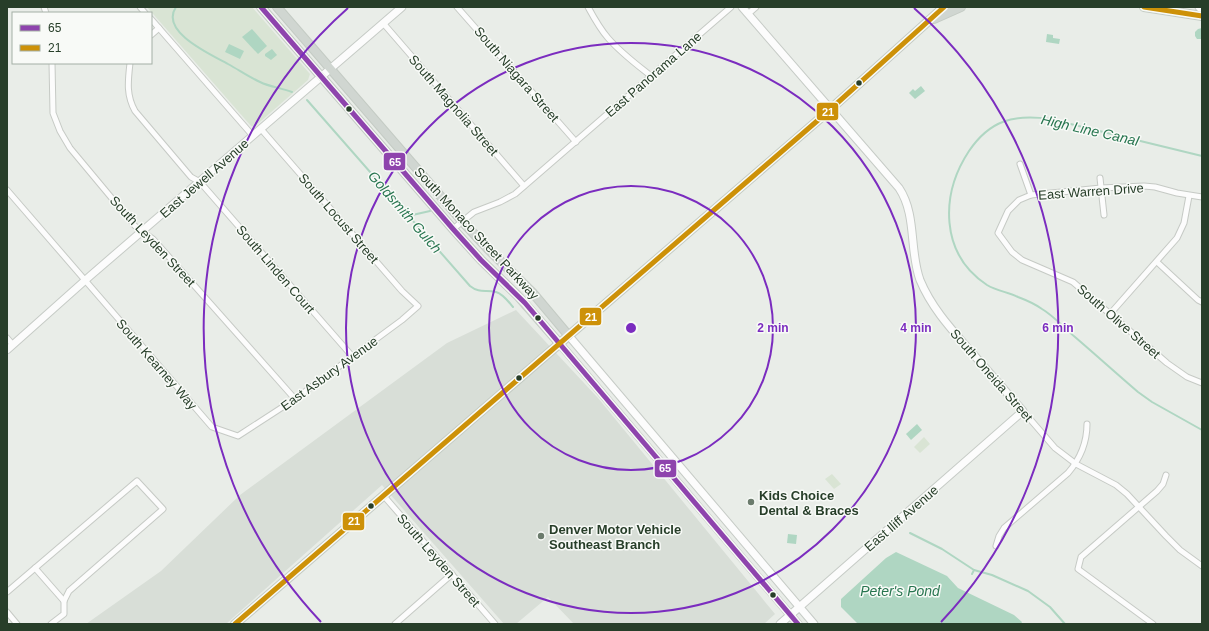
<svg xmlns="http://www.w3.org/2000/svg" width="1209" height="631" viewBox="0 0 1209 631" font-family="Arial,sans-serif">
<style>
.built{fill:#d8ded7}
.green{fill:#d9e4d4}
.water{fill:#afd6c2}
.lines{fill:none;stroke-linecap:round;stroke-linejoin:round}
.stream{stroke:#afd6c2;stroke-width:2}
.street-casing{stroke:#c6cac5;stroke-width:7}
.secondary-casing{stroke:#c6cbc6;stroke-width:9}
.primary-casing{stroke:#c4cbc4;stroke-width:10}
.street{stroke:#fcfcfc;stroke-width:5}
.secondary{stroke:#fcfcfc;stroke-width:7}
.primary{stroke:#d0d6d1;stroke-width:8}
.bus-1-casing{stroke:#f8faf7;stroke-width:8}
.bus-2-casing{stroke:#f8faf7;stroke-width:8}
.bus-1{stroke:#8e44ad;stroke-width:5}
.bus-2{stroke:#cd9108;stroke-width:5}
.ring{fill:none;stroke:#7b2cbf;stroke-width:2}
.bus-dot{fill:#273e29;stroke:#f8faf7;stroke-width:1.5}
.poi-dot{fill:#6b7b6c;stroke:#f8faf7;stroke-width:1.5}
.labels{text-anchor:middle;stroke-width:3;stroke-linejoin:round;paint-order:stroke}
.street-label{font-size:13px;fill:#273e29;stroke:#f8faf7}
.poi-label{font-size:13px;font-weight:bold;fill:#273e29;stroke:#f8faf7;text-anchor:start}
.water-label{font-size:14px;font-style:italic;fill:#27754f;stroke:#f8faf7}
.centre{fill:#7b2cbf;stroke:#f8faf7;stroke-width:2}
.ring-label{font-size:12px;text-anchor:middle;font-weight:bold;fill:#7b2cbf;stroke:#f8faf7;stroke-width:3;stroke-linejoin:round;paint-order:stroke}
.line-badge{stroke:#f8faf7;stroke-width:1.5}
.badge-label{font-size:11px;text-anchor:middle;font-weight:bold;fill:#fff}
</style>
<rect width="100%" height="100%" fill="#e9ede8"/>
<path class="built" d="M516 310 598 398 775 614 764 624H574L548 597 516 624H504L382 485 226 624H86L161 571 240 495 447 343Z"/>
<g class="green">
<path d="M147 7H252L310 74 308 80 254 127 251 126Z"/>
<path d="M924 437 930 444 920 453 914 447Z"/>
<path d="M832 474 841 484 834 489 825 479Z"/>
</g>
<g class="water">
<path d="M1202 28V39H1197L1195 36V32L1198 29Z"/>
<path d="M252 29 267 46 258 54 242 37Z"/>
<path d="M1047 34 1053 35V38L1060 39 1059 44 1046 42Z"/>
<path d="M229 44 244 51 240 59 225 52Z"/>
<path d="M272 49 277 55 271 60 265 56V54Z"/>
<path d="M921 86 925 91 915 99 909 93 913 89 915 91Z"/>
<path d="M917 424 922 430 911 440 906 434Z"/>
<path d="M788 534 797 535 796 544 787 543Z"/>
<path d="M896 552 947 576 958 588 1014 615 1022 622 1021 624H858L841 607V599L886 558Z"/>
</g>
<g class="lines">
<g class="stream">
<path d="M176 7C159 32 212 55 228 64 239 70 249 77 260 82 270 87 282 88 292 92"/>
<path d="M307 100 470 286C480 294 486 289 496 292 503 294 508 301 513 307"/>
<path d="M1202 156 1050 119C1014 114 990 120 969 151 940 195 940 254 987 285 997 291 1008 292 1018 297 1026 300 1035 304 1042 309 1054 316 1064 328 1075 337 1096 355 1117 374 1138 392L1152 402 1202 430"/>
<path d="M408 216 430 211"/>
<path d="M910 533 942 549 974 570 992 575 1028 591 1050 607 1065 624"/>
<path d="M972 574 974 570"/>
</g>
<defs>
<g id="street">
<path d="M44 7 46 13"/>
<path d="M140 7 145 13"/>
<path d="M457 7 576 142"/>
<path d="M588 7C594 18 600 29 608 38 621 53 636 64 651 76"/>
<path d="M748 14 756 7"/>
<path d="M151 19 253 136"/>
<path d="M383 23 524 186"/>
<path d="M151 35 159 28"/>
<path d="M52 63 53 113 60 131 70 148 135 226 153 239 295 399"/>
<path d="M130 63C128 81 126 95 135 111L191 177 200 182 352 356"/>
<path d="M1020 164 1031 195"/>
<path d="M1100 178 1104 215"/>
<path d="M7 190 212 427 238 436 295 399 402 320 418 306 402 291 261 129"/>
<path d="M1202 197 1177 193 1155 187 1144 186 1101 188 1031 195 1019 200 1008 211 998 233 1012 252 1022 260 1073 282 1167 363 1187 377 1202 383"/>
<path d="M453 229 474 212 500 202 515 194 731 7"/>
<path d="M1157 262 1198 300 1202 302"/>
<path d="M1110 314 1177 238 1184 223 1189 196"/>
<path d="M7 338 13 345"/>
<path d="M1023 411 1055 448 1076 464 1116 485 1127 494 1166 536 1180 550 1202 566"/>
<path d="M383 495 495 624"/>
<path d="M996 546 999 536 1004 528 1068 473C1080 459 1087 442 1087 424"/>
<path d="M35 568 64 601"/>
<path d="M7 592 137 481 163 509 69 591 64 601V614L51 624"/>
<path d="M7 612 17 624"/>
<path d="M395 624 452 574"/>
<path d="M1153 624 1078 569 1081 557 1157 491 1163 484 1166 475"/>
</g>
<g id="secondary">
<path d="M742 7 899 188C917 215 909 250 920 280 932 309 953 331 973 354 990 373 1006 392 1023 411L780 624"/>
<path d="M1199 7 1202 10"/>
<path d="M569 336 814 624"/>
<path d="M560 344 798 624"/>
<path d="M7 350 90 276 402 7"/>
</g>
<g id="primary">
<path d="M261 7 453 229 481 260 518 296 560 344"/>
<path d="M277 7 462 221 489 250 532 292 569 336"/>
<path d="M1144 7 1202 16"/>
<path d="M934 19 961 7"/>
<path d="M235 624 824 115 944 7"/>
</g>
</defs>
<use href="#street" class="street-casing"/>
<use href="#secondary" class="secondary-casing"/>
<use href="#primary" class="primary-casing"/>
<use href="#street" class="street"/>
<use href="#secondary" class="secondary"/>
<use href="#primary" class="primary"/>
<defs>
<path id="bus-1" d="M261 7 453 229 481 260 525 303 798 624"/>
<g id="bus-2">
<path d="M1144 7 1202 16"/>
<path d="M235 624 824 115 944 7"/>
</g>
</defs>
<use href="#bus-1" class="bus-1-casing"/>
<use href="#bus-2" class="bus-2-casing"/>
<use href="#bus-1" class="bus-1"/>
<use href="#bus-2" class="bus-2"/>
</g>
<g class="ring">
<circle cx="631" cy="328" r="142"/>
<circle cx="631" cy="328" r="285"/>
<path d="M321 622A427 427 0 0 1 348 8M914 8A427 427 0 0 1 941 622"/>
</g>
<g class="bus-dot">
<circle cx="859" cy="83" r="3.5"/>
<circle cx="349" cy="109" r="3.5"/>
<circle cx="538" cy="318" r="3.5"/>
<circle cx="519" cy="378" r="3.5"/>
<circle cx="371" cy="506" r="3.5"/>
<circle cx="773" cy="595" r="3.5"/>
</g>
<g class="poi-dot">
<circle cx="751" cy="502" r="4"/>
<circle cx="541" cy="536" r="4"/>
</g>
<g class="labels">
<g class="street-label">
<text transform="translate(517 74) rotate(49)" y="5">South Niagara Street</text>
<text transform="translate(653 74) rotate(-41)" y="5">East Panorama Lane</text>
<text transform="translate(454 105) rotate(49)" y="5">South Magnolia Street</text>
<text transform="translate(204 178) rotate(-41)" y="5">East Jewell Avenue</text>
<text transform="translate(1091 191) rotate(-4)" y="5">East Warren Drive</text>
<text transform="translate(339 218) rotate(49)" y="5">South Locust Street</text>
<text transform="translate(477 233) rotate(47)" y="5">South Monaco Street Parkway</text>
<text transform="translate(153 241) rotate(47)" y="5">South Leyden Street</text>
<text transform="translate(276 269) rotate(49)" y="5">South Linden Court</text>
<text transform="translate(1119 321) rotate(41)" y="5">South Olive Street</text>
<text transform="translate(157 364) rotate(49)" y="5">South Kearney Way</text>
<text transform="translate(329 373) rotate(-36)" y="5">East Asbury Avenue</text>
<text transform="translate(992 375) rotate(49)" y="5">South Oneida Street</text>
<text transform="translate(901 518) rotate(-41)" y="5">East Iliff Avenue</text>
<text transform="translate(439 560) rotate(49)" y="5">South Leyden Street</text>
</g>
<g class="poi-label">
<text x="759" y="500">Kids Choice<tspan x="759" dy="15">Dental &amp; Braces</tspan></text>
<text x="549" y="534">Denver Motor Vehicle<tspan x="549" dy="15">Southeast Branch</tspan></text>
</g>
<g class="water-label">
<text transform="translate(1090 130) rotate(13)" y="5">High Line Canal</text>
<text transform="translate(405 212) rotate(49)" y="5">Goldsmith Gulch</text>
<text x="900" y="596">Peter's Pond</text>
</g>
</g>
<circle cx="631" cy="328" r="6" class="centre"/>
<g class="ring-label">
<text x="773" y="332">2 min</text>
<text x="916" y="332">4 min</text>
<text x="1058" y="332">6 min</text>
</g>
<g class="line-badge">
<rect x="816" y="102" width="23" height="19" rx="4" fill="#cd9108"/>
<rect x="383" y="152" width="23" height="19" rx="4" fill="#8e44ad"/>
<rect x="579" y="307" width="23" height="19" rx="4" fill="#cd9108"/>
<rect x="654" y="459" width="23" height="19" rx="4" fill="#8e44ad"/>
<rect x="342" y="512" width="23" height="19" rx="4" fill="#cd9108"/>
</g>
<g class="badge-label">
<text x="828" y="116">21</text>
<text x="395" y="166">65</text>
<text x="591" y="321">21</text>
<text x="665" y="472">65</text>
<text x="354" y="525">21</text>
</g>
<rect width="1209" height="631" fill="none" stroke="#273e29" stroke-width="16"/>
<rect x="12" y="12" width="140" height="52" fill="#f8faf7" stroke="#a4afa5"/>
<rect x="20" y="25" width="20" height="6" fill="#8e44ad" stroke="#a4afa5"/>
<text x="48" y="32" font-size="12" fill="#273e29">65</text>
<rect x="20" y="45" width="20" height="6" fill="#cd9108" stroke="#a4afa5"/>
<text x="48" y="52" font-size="12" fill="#273e29">21</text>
</svg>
